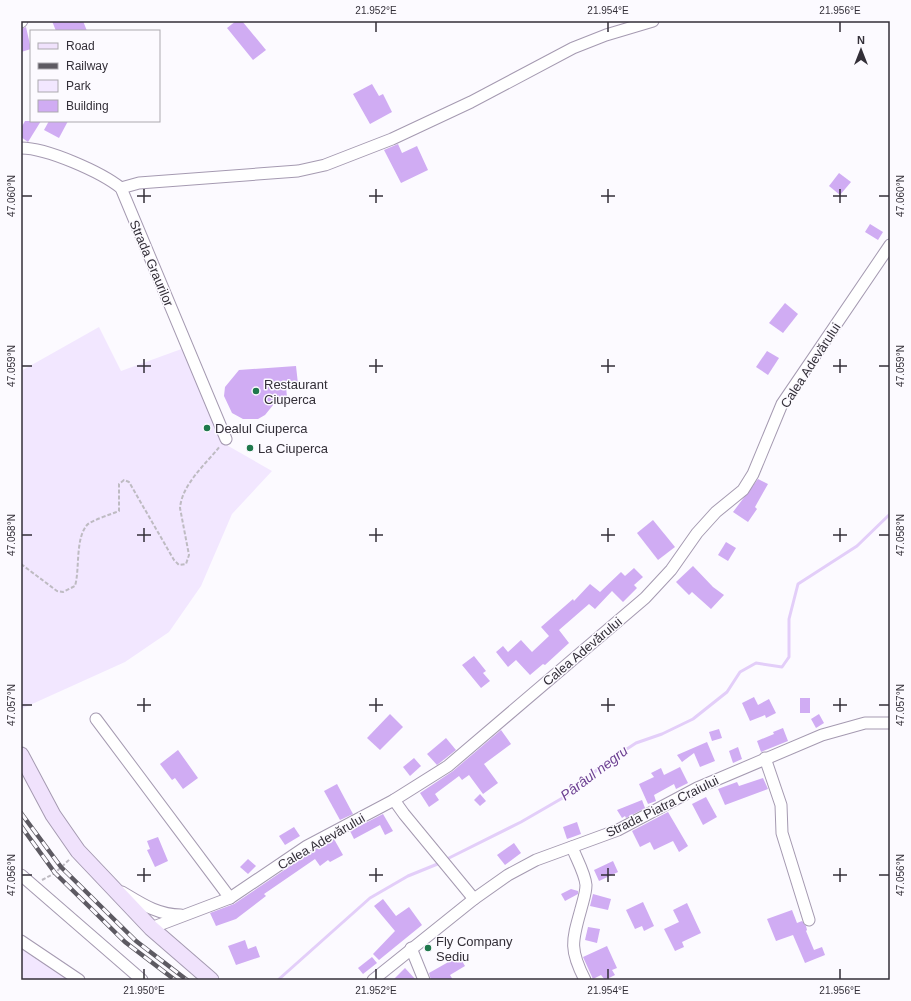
<svg xmlns="http://www.w3.org/2000/svg" width="911" height="1001" viewBox="0 0 911 1001" font-family="Arial,sans-serif">
<style>
.green{fill:#f2e7ff}
.lines{fill:none;stroke-linecap:round;stroke-linejoin:round}
.stream{stroke:#e3cef9;stroke-width:3}
.building{fill:#d0acf3}
.minor-casing{stroke:#a59ab1;stroke-width:13}
.secondary-casing{stroke:#a59ab1;stroke-width:17}
.path{stroke:#bebbc2;stroke-width:2;stroke-dasharray:4 2;stroke-linecap:butt}
.minor{stroke:#fff;stroke-width:11}
.secondary{stroke:#f0e2fc;stroke-width:15}
.rail-casing{stroke:#5d5a62;stroke-width:4.5}
.rail{stroke:#fcfaff;stroke-width:3;stroke-dasharray:9;stroke-linecap:butt}
.ticks{fill:none;stroke:#332f38;stroke-width:1.5}
.poi-dot{fill:#1f784c;stroke:#fcfaff;stroke-width:1.5}
.labels{text-anchor:middle;stroke-width:3;stroke-linejoin:round;paint-order:stroke}
.street-label{font-size:13px;fill:#332f38;stroke:#fcfaff}
.poi-label{font-size:13px;fill:#332f38;stroke:#fcfaff;text-anchor:start}
.water-label{font-size:14px;font-style:italic;fill:#6b3e91;stroke:#fcfaff}
.neatline{fill:none;stroke:#332f38;stroke-width:1.5}
.ticks-label{font-size:10px;text-anchor:middle;fill:#332f38}
</style>
<rect width="100%" height="100%" fill="#fcfaff"/>
<g class="green">
<path d="M99 327 121 371 187 347 223 443 272 471 232 514 201 586 169 632 125 662 21 709V371Z"/>
<path d="M21 948 71 980H21Z"/>
</g>
<g class="lines">
<g class="stream">
<path d="M445 860 521 822 566 796 604 764 636 743 662 734 693 719 727 692 740 672 756 663 782 667 789 657V619L798 584 857 546 890 514"/>
<path d="M278 980 370 898 408 876 440 863"/>
</g>
</g>
<g class="building">
<path d="M52 21H83L87 31H56Z"/>
<path d="M236 21H242L266 50 253 60 227 28Z"/>
<path d="M26 27 31 49 21 52V29Z"/>
<path d="M372 84 379 96 383 94 392 112 370 124 353 94Z"/>
<path d="M25 121H41L28 142 21 137V128Z"/>
<path d="M49 121H68L59 138 44 130Z"/>
<path d="M398 144 402 153 417 146 428 170 401 183 384 150Z"/>
<path d="M839 173 851 182 840 195 829 186Z"/>
<path d="M870 224 883 232 878 240 865 232Z"/>
<path d="M785 303 798 314 783 333 769 323Z"/>
<path d="M767 351 779 358 768 375 756 367Z"/>
<path d="M296 366 298 384 286 386 287 398 278 399 265 415 258 419H243L232 413 224 396 225 387 239 370Z"/>
<path d="M758 479 768 484 755 507 757 509 748 522 733 512Z"/>
<path d="M653 520 675 547 658 560 637 533Z"/>
<path d="M726 542 736 548 728 561 718 555Z"/>
<path d="M693 566 713 587 724 595 711 609 692 592 689 595 676 582Z"/>
<path d="M634 568 643 577 634 585 637 588 623 602 612 591 595 609 589 604 559 630 569 643 545 665 543 664 530 675 516 660 508 667 496 652 503 646 508 652 521 640 532 652 549 636 541 627 573 599 574 601 590 584 600 592 621 572 625 576Z"/>
<path d="M474 656 486 671 483 673 490 681 481 688 462 665Z"/>
<path d="M754 697 758 705 769 699 776 713 766 718 765 715 750 721 742 703Z"/>
<rect x="800" y="698" width="10" height="15"/>
<path d="M390 714 403 727 380 750 367 738Z"/>
<path d="M819 714 824 723 816 728 811 719Z"/>
<path d="M783 728 788 741 761 752 757 741 774 734 773 732Z"/>
<path d="M719 729 722 738 712 741 709 732Z"/>
<path d="M501 730 511 744 484 764 498 783 483 794 469 775 462 780 459 776 435 794 439 800 429 807 420 793 453 771Z"/>
<path d="M446 738 456 750 437 765 427 754Z"/>
<path d="M707 742 715 761 700 767 694 753 682 762 677 755Z"/>
<path d="M738 747 742 759 733 763 729 751Z"/>
<path d="M178 750 198 778 183 789 175 778 172 780 160 764Z"/>
<path d="M414 758 421 766 410 776 403 767Z"/>
<path d="M680 767 688 783 676 789 674 784 654 795 656 801 648 804 639 784 654 777 651 773 661 768 664 775Z"/>
<path d="M763 778 768 789 725 805 718 789 737 782 739 786Z"/>
<path d="M337 784 353 814 340 820 324 791Z"/>
<path d="M480 794 486 801 480 806 474 800Z"/>
<path d="M706 797 717 817 703 825 692 804Z"/>
<path d="M642 800 645 808 626 818 625 816 622 818 617 810Z"/>
<path d="M668 812 688 846 679 852 673 841 654 850 650 842 640 847 632 831Z"/>
<path d="M383 814 393 831 385 835 380 825 354 839 350 831Z"/>
<path d="M577 822 581 834 567 839 563 827Z"/>
<path d="M294 827 300 836 285 845 279 836Z"/>
<path d="M158 837 168 861 155 867 147 850 150 849 147 841Z"/>
<path d="M334 839 343 855 330 862 328 860 320 866 315 859 264 894 266 896 236 919 216 926 210 913 234 904 311 852Z"/>
<path d="M514 843 521 853 505 865 497 855Z"/>
<path d="M248 859 256 866 248 874 240 867Z"/>
<path d="M613 861 618 872 599 881 594 870Z"/>
<path d="M571 889 578 891V894L565 901 561 894Z"/>
<path d="M593 894 611 899 608 910 590 906Z"/>
<path d="M383 899 396 916 409 907 422 925 379 960 373 954 395 931 374 906Z"/>
<path d="M643 902 654 926 644 931 642 926 635 929 626 910Z"/>
<path d="M687 903 701 933 682 942 684 947 675 951 664 929 679 922 673 910Z"/>
<path d="M792 910 797 923 802 921 806 926 807 930 806 931 814 950 822 947 825 955 805 963 793 935 776 941 767 919Z"/>
<path d="M588 927 600 929 597 943 585 940Z"/>
<path d="M245 940 248 949 256 946 260 957 236 965 228 946Z"/>
<path d="M607 946 617 968 612 970 615 975 605 980 601 975 593 979 583 957Z"/>
<path d="M459 956 465 966 450 975 453 980H431L429 973Z"/>
<path d="M372 957 377 963 363 974 358 968Z"/>
<path d="M405 968 416 980H393Z"/>
</g>
<g class="lines">
<defs>
<g id="minor">
<path d="M21 22 22 21"/>
<path d="M21 148C47 148 101 172 121 188L226 439"/>
<path d="M121 188 139 183 298 171 325 165 392 139 471 102 573 48 606 35 653 21"/>
<path d="M96 719 230 898"/>
<path d="M765 758 781 805 782 833 809 920"/>
<path d="M394 800 404 814 474 899"/>
<path d="M572 847C576 858 585 873 586 885 586 893 583 901 581 909 572 941 569 949 585 980"/>
<path d="M21 875 142 980"/>
<path d="M122 892C142 904 158 915 181 915"/>
<path d="M151 928 230 898 307 846 394 800 448 766 645 598 671 570 697 533 716 512 743 490 753 474 782 404 890 245"/>
<path d="M21 941 79 980"/>
<path d="M411 948 424 980"/>
<path d="M373 980 474 899 508 875 536 860 618 830 697 788 822 735 865 723H890"/>
</g>
<path id="secondary" d="M21 755 53 815 78 851 151 928 211 980"/>
</defs>
<use href="#minor" class="minor-casing"/>
<use href="#secondary" class="secondary-casing"/>
<g class="path">
<path d="M21 564 57 591 63 592 75 586C80 569 75 539 87 525 92 520 112 514 119 511V484L124 480 129 482 174 560 179 565 186 564 189 555 180 508C182 484 206 464 220 446"/>
<path d="M42 880 55 873 70 859"/>
</g>
<use href="#minor" class="minor"/>
<use href="#secondary" class="secondary"/>
<defs>
<g id="rail">
<path d="M21 813 61 867 136 941 187 980"/>
<path d="M21 826 55 873 125 942 175 980"/>
</g>
</defs>
<use href="#rail" class="rail-casing"/>
<use href="#rail" class="rail"/>
</g>
<path class="ticks" d="M376 22V32M608 22V32M840 22V32M144 189V203M376 189V203M608 189V203M840 189V203M22 196H32M137 196H151M369 196H383M601 196H615M833 196H847M879 196H889M144 359V373M376 359V373M608 359V373M840 359V373M22 366H32M137 366H151M369 366H383M601 366H615M833 366H847M879 366H889M144 528V542M376 528V542M608 528V542M840 528V542M22 535H32M137 535H151M369 535H383M601 535H615M833 535H847M879 535H889M144 698V712M376 698V712M608 698V712M840 698V712M22 705H32M137 705H151M369 705H383M601 705H615M833 705H847M879 705H889M144 868V882M376 868V882M608 868V882M840 868V882M22 875H32M137 875H151M369 875H383M601 875H615M833 875H847M879 875H889M144 969V979M376 969V979M608 969V979M840 969V979"/>
<g class="poi-dot">
<circle cx="256" cy="391" r="4"/>
<circle cx="207" cy="428" r="4"/>
<circle cx="250" cy="448" r="4"/>
<circle cx="428" cy="948" r="4"/>
</g>
<g class="labels">
<g class="street-label">
<text transform="translate(152 263) rotate(67)" y="5">Strada Graurilor</text>
<text transform="translate(810 365) rotate(-57)" y="5">Calea Adevărului</text>
<text transform="translate(582 651) rotate(-40)" y="5">Calea Adevărului</text>
<text transform="translate(662 806) rotate(-26)" y="5">Strada Piatra Craiului</text>
<text transform="translate(321 841) rotate(-30)" y="5">Calea Adevărului</text>
</g>
<g class="poi-label">
<text x="264" y="389">Restaurant<tspan x="264" dy="15">Ciuperca</tspan></text>
<text x="215" y="433">Dealul Ciuperca</text>
<text x="258" y="453">La Ciuperca</text>
<text x="436" y="946">Fly Company<tspan x="436" dy="15">Sediu</tspan></text>
</g>
<g class="water-label">
<text transform="translate(594 773) rotate(-37)" y="5">Pârâul negru</text>
</g>
</g>
<rect width="911" height="1001" fill="none" stroke="#fcfaff" stroke-width="44"/>
<rect x="30" y="30" width="130" height="92" fill="#fcfaff" stroke="#aca9af"/>
<rect x="38" y="43" width="20" height="6" fill="#f0e2fc" stroke="#aca9af"/>
<text x="66" y="50" font-size="12" fill="#332f38">Road</text>
<rect x="38" y="63" width="20" height="6" fill="#5d5a62" stroke="#aca9af"/>
<text x="66" y="70" font-size="12" fill="#332f38">Railway</text>
<rect x="38" y="80" width="20" height="12" fill="#f2e7ff" stroke="#aca9af"/>
<text x="66" y="90" font-size="12" fill="#332f38">Park</text>
<rect x="38" y="100" width="20" height="12" fill="#d0acf3" stroke="#aca9af"/>
<text x="66" y="110" font-size="12" fill="#332f38">Building</text>
<g transform="translate(861 50)" stroke="#fcfaff" stroke-width="3" paint-order="stroke">
<path d="M0-3L7 15L0 10L-7 15Z" fill="#332f38"/>
<text y="-6" font-size="11" font-weight="bold" text-anchor="middle" fill="#332f38">N</text>
</g>
<rect x="22" y="22" width="867" height="957" class="neatline"/>
<g class="ticks-label">
<text x="376" y="14">21.952°E</text>
<text x="608" y="14">21.954°E</text>
<text x="840" y="14">21.956°E</text>
<text transform="translate(11 196) rotate(-90)" y="4">47.060°N</text>
<text transform="translate(900 196) rotate(-90)" y="4">47.060°N</text>
<text transform="translate(11 366) rotate(-90)" y="4">47.059°N</text>
<text transform="translate(900 366) rotate(-90)" y="4">47.059°N</text>
<text transform="translate(11 535) rotate(-90)" y="4">47.058°N</text>
<text transform="translate(900 535) rotate(-90)" y="4">47.058°N</text>
<text transform="translate(11 705) rotate(-90)" y="4">47.057°N</text>
<text transform="translate(900 705) rotate(-90)" y="4">47.057°N</text>
<text transform="translate(11 875) rotate(-90)" y="4">47.056°N</text>
<text transform="translate(900 875) rotate(-90)" y="4">47.056°N</text>
<text x="144" y="994">21.950°E</text>
<text x="376" y="994">21.952°E</text>
<text x="608" y="994">21.954°E</text>
<text x="840" y="994">21.956°E</text>
</g>
</svg>
